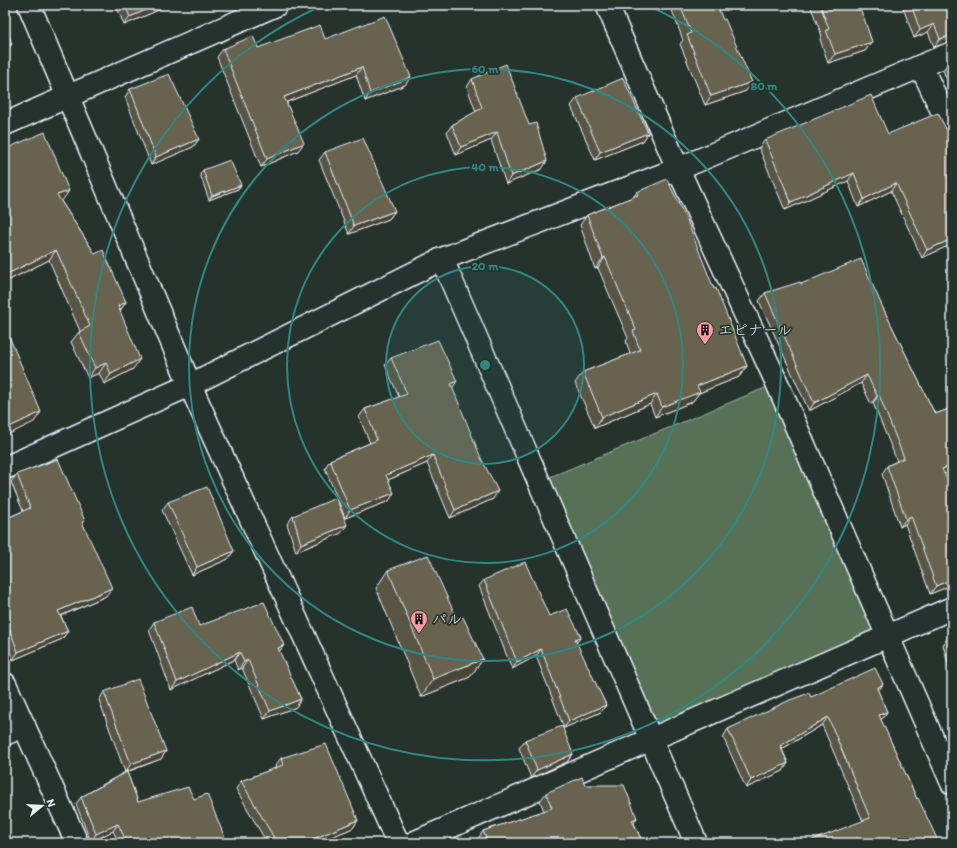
<svg xmlns="http://www.w3.org/2000/svg" width="957" height="848" viewBox="0 0 957 848" font-family="Itim,'Klee One',sans-serif">
<style>
.green{fill:#577156;stroke:#a0b1a7}
.lines{fill:none;stroke-linecap:round;stroke-linejoin:round}
.minor-casing{stroke:#e8f1f8;stroke-width:25}
.tertiary-casing{stroke:#e8f1f8;stroke-width:25}
.minor{stroke:#26332d;stroke-width:22}
.tertiary{stroke:#26332d;stroke-width:22}
.wall{fill:#595545;stroke:#e8f1f8}
.shaded-wall{fill:#484538;stroke:#e8f1f8}
.building{fill:#676350;stroke:#e8f1f8}
.ring{fill:none;stroke:#308883;stroke-width:2}
.labels{text-anchor:middle;stroke-width:3.5;stroke-linejoin:round;paint-order:stroke}
.poi-label{font-size:15px;fill:#e8f1f8;stroke:#26332d;text-anchor:start}
.centre{fill:#308883;stroke:#26332d;stroke-width:2}
.ring-label{font-size:12px;text-anchor:middle;font-weight:bold;fill:#308883;stroke:#26332d;stroke-width:3.5;stroke-linejoin:round;paint-order:stroke}
</style>
<rect width="100%" height="100%" fill="#26332d"/>
<filter id="ink" filterUnits="userSpaceOnUse"><feTurbulence type="fractalNoise" baseFrequency=".025" numOctaves="2"/><feDisplacementMap in="SourceGraphic" scale="8" xChannelSelector="R" yChannelSelector="G"/><feConvolveMatrix kernelMatrix="1 2 1 2 8 2 1 2 1" color-interpolation-filters="sRGB"/></filter>
<g filter="url(#ink)">
<path class="green" d="M777 383 888 636 651 740 538 482Z"/>
<g class="lines">
<defs>
<g id="minor">
<path d="M607 5 678 169 777 383 952 783"/>
<path d="M921 66 952 132"/>
<path d="M442 259 696 843"/>
<path d="M5 468 190 385 442 259 678 169 952 53"/>
<path d="M5 684 77 843"/>
<path d="M5 734 24 725"/>
<path d="M413 843 952 608"/>
</g>
<g id="tertiary">
<path d="M29 5 190 385 398 843"/>
<path d="M5 124 276 5"/>
</g>
</defs>
<use href="#minor" class="minor-casing"/>
<use href="#tertiary" class="tertiary-casing"/>
<use href="#minor" class="minor"/>
<use href="#tertiary" class="tertiary"/>
</g>
<g class="wall">
<path d="M116 5H170L124 25Z"/>
<path d="M670 5H717L746 91 705 105 680 44 683 40Z"/>
<path d="M810 5H858L872 42 865 51 828 63 820 39 822 36Z"/>
<path d="M902 5H952V41L934 47 928 32 914 38Z"/>
<path d="M325 39 411 77 405 85 365 101 356 75 287 102 298 151 261 167 217 57 223 49 258 48Z"/>
<path d="M952 61V93L943 70 949 62Z"/>
<path d="M472 79 542 169 506 184 491 140 456 155 447 132 452 125 476 112 467 87Z"/>
<path d="M130 89 199 139 193 147 151 165 125 97Z"/>
<path d="M577 98 648 133 643 141 595 160 571 106Z"/>
<path d="M946 129 951 134 952 244 922 258 891 191 858 207 848 181 785 210 759 148 765 140 888 134Z"/>
<path d="M5 149 62 201H61L126 302 120 311 133 369 104 384 99 373 88 378 71 342 79 332 80 331 49 260 5 282Z"/>
<path d="M325 152 395 211 389 219 349 234 319 160Z"/>
<path d="M203 170 241 185 238 189 209 200 200 174Z"/>
<path d="M637 192 714 289 747 366 739 377 699 393 692 402 655 417 650 404 595 428 575 383 583 372 630 354 626 341 628 338 598 268 595 269 580 225 587 215 633 197Z"/>
<path d="M801 284 883 308 935 414 952 408V471L944 474 952 585 930 594 905 524 900 527 882 474 887 466 897 461 873 403 871 404 861 383 809 411 759 301 765 293Z"/>
<path d="M391 358 452 388 493 499 450 518 427 463 388 480 389 501 345 518 325 468 330 460 370 443 359 417 365 409 399 397 385 365Z"/>
<path d="M17 474 83 524 106 596 61 616 68 631 62 639 13 660 5 640V519L23 511 11 482Z"/>
<path d="M168 502 228 559 192 575 162 510Z"/>
<path d="M293 516 341 533 296 552 287 524Z"/>
<path d="M388 570 483 659 470 677 421 697 376 588Z"/>
<path d="M484 580 549 616 581 637 576 643 606 705 601 712 564 728 536 656 512 669 479 586Z"/>
<path d="M154 622 199 626 284 645 279 652 301 699 296 707 264 719 242 668 238 670 234 660 171 690 149 630Z"/>
<path d="M952 636V678L943 645 948 637Z"/>
<path d="M883 684 878 691 887 712 881 720 917 799 863 821 822 725 782 749 788 763 783 771 746 788 723 737 728 729 811 697Z"/>
<path d="M104 692 166 751 161 759 127 772 138 802 194 799 227 843H119L113 831 91 842 76 804 81 797 125 772 99 700Z"/>
<path d="M525 740 573 754 567 762 531 778 519 748Z"/>
<path d="M281 758 358 820 353 828 317 843H267L236 789 241 781 276 768 275 766Z"/>
<path d="M585 785 634 823 643 843H479L478 839 483 831 544 811 540 801 546 793Z"/>
</g>
<g class="shaded-wall">
<path d="M157 5H170L124 25 130 17Z"/>
<path d="M934 24 928 32 914 38 920 30Z"/>
<path d="M952 35V41L934 47 940 39Z"/>
<path d="M872 42 865 51 828 63 835 54Z"/>
<path d="M12 44 6 52H5V47Z"/>
<path d="M362 67 356 75 279 105 284 97Z"/>
<path d="M411 77 405 85 365 101 370 93Z"/>
<path d="M752 82 746 91 705 105 711 96Z"/>
<path d="M497 132 491 140 456 155 461 147Z"/>
<path d="M648 133 643 141 595 160 600 152Z"/>
<path d="M199 139 193 147 151 165 156 157Z"/>
<path d="M304 143 298 151 261 167 267 159Z"/>
<path d="M547 161 542 169 506 184 511 176Z"/>
<path d="M854 173 848 181 785 210 791 202Z"/>
<path d="M896 183 891 191 858 207 864 199Z"/>
<path d="M241 185 238 189 209 200 212 196Z"/>
<path d="M69 191 62 201 50 205 57 195Z"/>
<path d="M395 211 389 219 349 234 354 226Z"/>
<path d="M952 239V244L922 258 927 250Z"/>
<path d="M56 250 49 260 5 282V275Z"/>
<path d="M605 257 598 268 595 269 603 258Z"/>
<path d="M126 302 119 312 118 306Z"/>
<path d="M140 359 133 369 104 384 111 374Z"/>
<path d="M106 363 99 373 88 378 95 368Z"/>
<path d="M747 366 739 377 699 393 692 402 655 417 662 407 697 386Z"/>
<path d="M867 375 861 383 809 411 814 403Z"/>
<path d="M457 381 452 389 451 384Z"/>
<path d="M657 394 650 404 595 428 602 417Z"/>
<path d="M879 395 873 403 871 404 877 396Z"/>
<path d="M41 412 34 422 5 436V429Z"/>
<path d="M433 455 427 463 381 483 386 475Z"/>
<path d="M952 465V471L936 477 942 469Z"/>
<path d="M498 491 493 499 450 518 455 510Z"/>
<path d="M394 493 389 501 345 518 350 510Z"/>
<path d="M911 516 905 524 900 527 906 519Z"/>
<path d="M347 525 341 533 296 552 301 544Z"/>
<path d="M234 551 228 559 192 575 197 567Z"/>
<path d="M952 579V585L930 594 936 586Z"/>
<path d="M112 588 106 596 53 619 58 611Z"/>
<path d="M68 631 62 639 13 660 18 652Z"/>
<path d="M581 637 576 643 575 639Z"/>
<path d="M284 645 278 653V648Z"/>
<path d="M541 649 536 656 512 669 517 662Z"/>
<path d="M240 652 234 660 171 690 177 682Z"/>
<path d="M483 659 470 677 421 697 433 679Z"/>
<path d="M248 660 242 668 238 670 244 662Z"/>
<path d="M883 684 878 692 877 688Z"/>
<path d="M301 699 296 707 264 719 270 711Z"/>
<path d="M606 705 601 712 564 728 569 721Z"/>
<path d="M887 712 882 719 874 723 879 715Z"/>
<path d="M828 717 822 725 775 753 780 746Z"/>
<path d="M166 751 161 759 125 772 131 764Z"/>
<path d="M573 754 567 762 531 778 537 770Z"/>
<path d="M788 763 783 771 746 788 751 780Z"/>
<path d="M637 818 632 826V820Z"/>
<path d="M358 820 353 828 317 843H304Z"/>
<path d="M118 824 113 831 91 842 96 834Z"/>
</g>
<g class="building">
<path d="M125 5H157L130 17Z"/>
<path d="M680 5H717L723 20 725 19 752 82 711 96 687 35 691 33Z"/>
<path d="M820 5H858L864 18 872 42 835 54 826 30 829 29Z"/>
<path d="M911 5H952V35L940 39 934 24 920 30Z"/>
<path d="M385 16 411 77 370 93 362 67 284 97 304 143 267 159 223 49 253 36 258 48 320 25 325 39Z"/>
<path d="M5 25 12 44 5 47Z"/>
<path d="M952 61V71L949 62Z"/>
<path d="M506 64 529 125 536 123 547 161 511 176 497 132 461 147 452 125 482 108 472 79Z"/>
<path d="M169 74 199 139 156 157 130 89Z"/>
<path d="M623 78 648 133 600 152 577 98Z"/>
<path d="M871 95 888 134 938 113 946 129 952 135V239L927 250 896 183 864 199 854 173 791 202 765 140Z"/>
<path d="M45 132 69 191 57 195 95 254 103 250 126 302 118 306 140 359 111 374 106 363 95 368 79 332 90 326 56 250 5 275V149Z"/>
<path d="M363 138 395 211 354 226 325 152Z"/>
<path d="M230 160 241 185 212 196 203 170Z"/>
<path d="M667 179 688 223 714 289 716 288 747 366 697 386 700 392 662 407 657 394 602 417 583 372 640 350 633 331 636 330 605 257 603 258 587 215 638 195 637 192Z"/>
<path d="M861 259 883 308 935 414 952 408V465L942 469 952 490V579L936 586 911 516 906 519 887 466 904 458 879 395 877 396 867 375 814 403 765 293 800 282 801 284Z"/>
<path d="M5 327 41 412 5 429Z"/>
<path d="M438 340 457 381 451 384 481 458 498 491 455 510 433 455 386 475 394 493 350 510 330 460 377 440 365 409 407 394 391 358Z"/>
<path d="M58 459 85 521 82 522 112 588 58 611 68 631 18 652 5 617V519L30 508 17 474Z"/>
<path d="M207 487 234 551 197 567 168 502Z"/>
<path d="M336 498 347 525 301 544 293 516Z"/>
<path d="M428 555 457 619 463 617 483 659 433 679 388 570Z"/>
<path d="M525 562 549 616 567 609 581 637 575 639 606 705 569 721 541 649 517 662 484 580Z"/>
<path d="M264 602 284 645 278 648 301 699 270 711 248 660 244 662 240 652 177 682 154 622 192 607 199 626Z"/>
<path d="M952 636V651L948 637Z"/>
<path d="M875 668 883 684 877 688 887 712 879 715 917 799 918 798 939 843H805L870 818 828 717 780 746 788 763 751 780 728 729 790 700 809 693 811 697Z"/>
<path d="M138 679 166 751 131 764 104 692Z"/>
<path d="M562 726 573 754 537 770 525 740Z"/>
<path d="M326 744 358 820 304 843H277L241 781 283 765 281 758Z"/>
<path d="M127 772 138 802 188 787 194 799 207 794 227 843H127L118 824 96 834 81 797Z"/>
<path d="M582 777 585 785H624L637 818 632 820 643 843H488L483 831 552 808 546 793Z"/>
</g>
</g>
<circle cx="485" cy="365" r="99" fill="#308883" fill-opacity=".12"/>
<g class="ring">
<circle cx="485" cy="365" r="99"/>
<circle cx="485" cy="365" r="198"/>
<circle cx="485" cy="365" r="296"/>
<path d="M649 6A395 395 0 1 1 321 6"/>
</g>
<defs>
<symbol id="building-pin" viewBox="-11 -11 22 30"><path d="M0 17L-7.5 6A9.5 9.5 0 1 1 7.5 6Z" fill="#ff9aa2" stroke="#26332d"/><path d="M-4-6H4V6H1V3H-1V6H-4ZM-2.5-4.3h1.7v1.8h-1.7ZM.8-4.3h1.7v1.8H.8ZM-2.5-1h1.7V.8h-1.7ZM.8-1h1.7V.8H.8Z" fill="#111"/></symbol>
</defs>
<g fill-rule="evenodd">
<use href="#building-pin" x="695" y="320" width="20" height="27"/>
<use href="#building-pin" x="409" y="609" width="20" height="27"/>
</g>
<g class="labels">
<g class="poi-label">
<text x="718" y="335">エピナール</text>
<text x="432" y="624">パル</text>
</g>
</g>
<circle cx="485" cy="365" r="6" class="centre"/>
<g class="ring-label">
<text x="485" y="73">60 m</text>
<text x="764" y="90">80 m</text>
<text x="485" y="171">40 m</text>
<text x="485" y="270">20 m</text>
</g>
<rect width="957" height="848" fill="none" stroke="#26332d" stroke-width="20"/>
<rect x="10" y="10" width="937" height="828" fill="none" stroke="#e8f1f8" stroke-width="1.5" filter="url(#ink)"/>
<g transform="translate(42 806) rotate(72)" stroke="#26332d" stroke-width="3" paint-order="stroke">
<path d="M0-3L7 15L0 10L-7 15Z" fill="#e8f1f8"/>
<text y="-6" font-size="11" font-weight="bold" text-anchor="middle" fill="#e8f1f8">N</text>
</g>
</svg>
